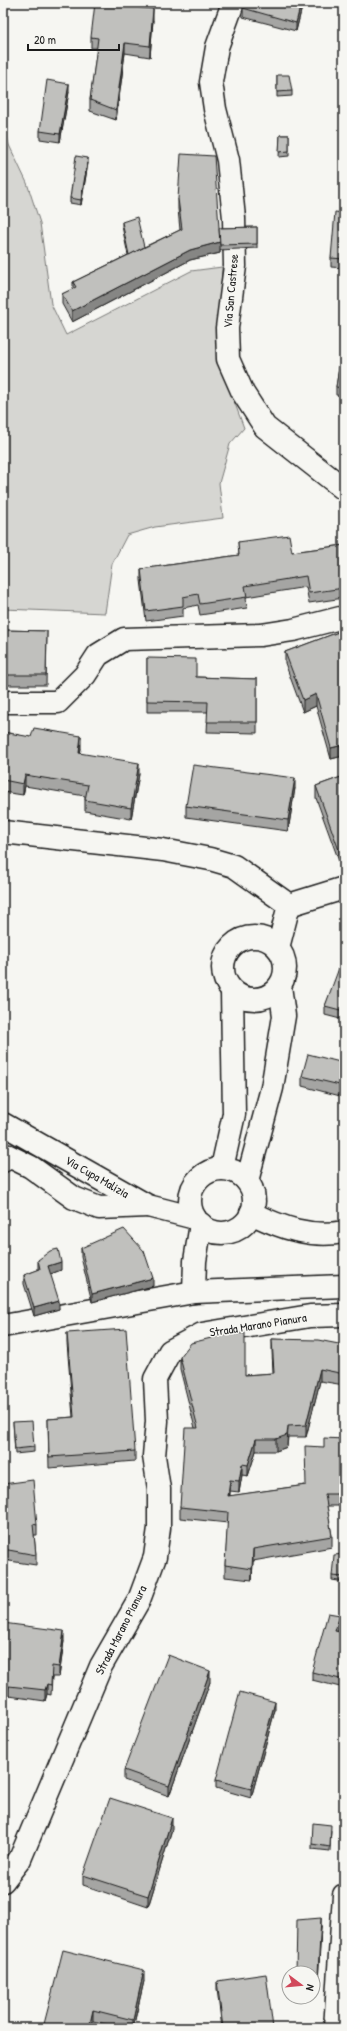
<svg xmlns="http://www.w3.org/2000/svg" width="347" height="2031" viewBox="0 0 347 2031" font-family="'Patrick Hand',sans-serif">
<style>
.green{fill:#d6d6d2;stroke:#797977}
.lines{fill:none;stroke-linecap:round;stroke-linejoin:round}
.minor-casing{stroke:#1c1c1c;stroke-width:25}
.minor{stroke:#f6f6f2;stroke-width:22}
.wall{fill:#a5a5a3;stroke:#1c1c1c}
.shaded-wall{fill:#868684;stroke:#1c1c1c}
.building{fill:#c0c0bd;stroke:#1c1c1c}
.labels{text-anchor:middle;stroke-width:3;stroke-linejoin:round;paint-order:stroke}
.street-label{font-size:12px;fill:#1c1c1c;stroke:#f6f6f2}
</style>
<rect width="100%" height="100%" fill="#f6f6f2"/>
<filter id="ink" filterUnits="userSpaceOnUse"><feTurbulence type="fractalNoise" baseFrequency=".025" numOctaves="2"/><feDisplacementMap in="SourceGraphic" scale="8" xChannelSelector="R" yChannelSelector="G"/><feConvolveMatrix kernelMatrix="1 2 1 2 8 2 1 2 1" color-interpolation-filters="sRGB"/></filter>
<g filter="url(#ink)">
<path class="green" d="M3 118 9 145 27 183 40 223 51 304 66 335 191 271 222 267 217 355 244 428 230 444 219 483 223 518 155 527 127 535 112 564 105 613 3 609Z"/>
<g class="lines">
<defs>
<g id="minor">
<path d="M233 3 217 47 211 82 215 109 228 160 234 218 235 266 227 328 228 359 243 393 265 427 344 489"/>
<path d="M3 702H58L85 675 98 655 124 639 261 635 293 630 344 617"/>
<path d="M3 832 163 850 210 859 234 866 289 905 278 948"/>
<path d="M289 905 344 888"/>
<circle cx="254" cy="968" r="31"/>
<path d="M3 1124 148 1206 195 1218"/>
<path d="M3 1161 9 1156 31 1167 74 1198 99 1208 148 1206"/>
<path d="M222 1168 234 1114 232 991"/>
<circle cx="222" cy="1201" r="32"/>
<path d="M247 1181 272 1088 284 1016 280 986"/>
<path d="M251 1213C282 1228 310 1238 344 1232"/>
<path d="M201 1224 195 1261 194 1292 344 1286"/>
<path d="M3 1326 194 1292"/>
<path d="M3 1881 20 1859 101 1666 139 1600 155 1557 159 1528V1489L154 1456 157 1421 155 1379 170 1351 202 1334 310 1316 344 1315"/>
<path d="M335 2028 344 1895"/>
</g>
</defs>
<use href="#minor" class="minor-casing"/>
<use href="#minor" class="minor"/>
</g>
<g class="wall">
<path d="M134 3V7L153 20 150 57 125 53 116 120 90 111V100L97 48H91V37Z"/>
<path d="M245 3H303L296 31 243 17V8Z"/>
<path d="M277 75 292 91V96L277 97Z"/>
<path d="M69 92 60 142 40 139V131Z"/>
<path d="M280 135H289V156L279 157Z"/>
<path d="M88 163 81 205 70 203V198Z"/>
<path d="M178 199 219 228 257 227V248L220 250V249V253L190 260 72 322 62 304V294L73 289V282L128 255 122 226V222L144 247 180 230 178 209Z"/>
<path d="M344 213V268L331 267V258Z"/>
<path d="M344 336V396L336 395V387Z"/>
<path d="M238 542 292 552 344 545V598L309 603 306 587 246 597 247 608 200 615 198 605 183 608V616L146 621 141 580V569L239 555Z"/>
<path d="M3 630 47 631 46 685H3Z"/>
<path d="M344 630V758L343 756 331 759 316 706 303 712 285 663V652Z"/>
<path d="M147 658 196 677 257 679V733L207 732 208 712H147Z"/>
<path d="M3 732 81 748 80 754 139 774 131 819 85 811V796L25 786 23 795 3 792Z"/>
<path d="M344 776V863L340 864 316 798V786Z"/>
<path d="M295 788 288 831 186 817V806Z"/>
<path d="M344 962V1020L325 1015V1006Z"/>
<path d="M344 1063V1097L302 1086V1076Z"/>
<path d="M344 1103V1117H343V1106Z"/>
<path d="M81 1248 153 1286 92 1302 81 1257Z"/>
<path d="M38 1260 61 1270 50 1274 59 1309 34 1316 24 1284V1275L38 1270Z"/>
<path d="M67 1333 135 1451V1461L49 1468 48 1419 73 1417 67 1343Z"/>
<path d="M272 1339 344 1345V1385L320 1381 306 1437H288L287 1447 276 1451H256L248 1476 242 1475 239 1492 230 1491V1496L306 1485 324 1447 341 1439 344 1415V1506H327L332 1536V1547L253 1561 252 1580 225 1577V1565L228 1523 180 1518V1507L195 1428 180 1369V1357L245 1375 273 1373 272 1351Z"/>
<path d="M13 1422 34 1447V1452L15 1454Z"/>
<path d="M3 1484 37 1525V1535H34L36 1555V1565L3 1560Z"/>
<path d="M344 1554V1582L332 1580V1576Z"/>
<path d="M3 1623 64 1641 59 1677H52L51 1695 47 1694 45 1701 9 1696 3 1714Z"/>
<path d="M340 1623 337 1632 344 1633V1688L312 1680V1672Z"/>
<path d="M210 1682 169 1796 124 1780V1770Z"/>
<path d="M275 1710 251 1798 216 1788V1780Z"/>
<path d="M172 1829 148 1907 83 1885V1875Z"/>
<path d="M331 1830 330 1851 312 1849V1844Z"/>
<path d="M321 1926 318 1983H313V1973Z"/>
<path d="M144 1981 133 2028H122L93 2021 43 2028Z"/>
<path d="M217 1981 273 2028H222L217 1989Z"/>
</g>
<g class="shaded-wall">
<path d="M301 3H303L296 31V23Z"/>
<path d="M153 9V20L150 57V46Z"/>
<path d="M125 43V53L116 120V110Z"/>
<path d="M69 84V92L60 142V134Z"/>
<path d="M88 158V163L81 205V200Z"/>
<path d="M220 242V253L190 260 72 322V311L190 250Z"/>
<path d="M316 694V706L303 712V700Z"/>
<path d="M81 736V748L79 765V753Z"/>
<path d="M343 745V756L331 759V748Z"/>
<path d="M139 763V774L131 819V808Z"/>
<path d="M25 775V786L23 795V784Z"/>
<path d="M295 778V788L288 831V820Z"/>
<path d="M344 851V863L340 864V853Z"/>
<path d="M61 1262V1270L48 1275V1266Z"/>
<path d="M153 1278V1286L92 1302V1294Z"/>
<path d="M59 1301V1309L34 1316V1308Z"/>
<path d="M320 1369V1381L306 1437V1425Z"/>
<path d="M288 1426 287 1447 276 1451V1439Z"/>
<path d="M256 1439V1451L248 1476V1465Z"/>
<path d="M242 1464V1475L239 1492V1481Z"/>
<path d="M230 1480V1491L228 1508V1496Z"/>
<path d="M253 1549V1561L252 1580V1569Z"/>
<path d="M340 1615V1623L335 1640V1631Z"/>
<path d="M64 1631V1641L59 1677V1667Z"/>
<path d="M210 1671V1682L169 1796V1786Z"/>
<path d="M47 1684V1694L45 1701V1690Z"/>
<path d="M9 1686V1696L3 1714V1704Z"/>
<path d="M275 1702V1710L251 1798V1789Z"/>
<path d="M172 1818V1829L148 1907V1896Z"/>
<path d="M321 1918V1926L318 1983V1974Z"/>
<path d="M144 1970V1981L133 2028V2020Z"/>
<path d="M93 2010V2021L91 2028H89Z"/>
</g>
<g class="building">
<path d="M95 3H133V7L153 9 150 46 125 43 116 110 90 100 98 38 91 37Z"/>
<path d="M245 3H301L296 23 243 8Z"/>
<path d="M277 75H289L292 91 277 92Z"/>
<path d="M47 80 69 84 60 134 40 131Z"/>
<path d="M280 135H289V151L279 152Z"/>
<path d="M181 154 214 156 220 242 190 250 72 311 62 294 76 287 73 282 182 229 178 199Z"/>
<path d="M76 156 88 158 81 200 70 198Z"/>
<path d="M335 212 344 213V259L331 258Z"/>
<path d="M137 217 144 247 129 255 122 222Z"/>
<path d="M257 227V244L220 245 219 228Z"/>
<path d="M344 336V388L336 387Z"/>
<path d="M289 535 292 552 344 545V588L309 593 306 576 245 586 247 597 200 604 198 594 183 597V606L146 611 141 569 239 555 238 542Z"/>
<path d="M3 630 47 631 46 675H3Z"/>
<path d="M344 630V747L343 745 331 748 316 694 303 700 285 652Z"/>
<path d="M147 658 196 659V677L257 679V722H207L208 702 147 701Z"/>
<path d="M34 728 81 736 79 753 139 763 131 808 85 800 88 785 25 775 23 784 3 780V732L31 737Z"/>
<path d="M193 765 295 778 288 820 186 806Z"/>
<path d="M344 776V851L340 853 316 786Z"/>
<path d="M342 960 344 962V1011L325 1006Z"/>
<path d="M308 1054 344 1063V1086L302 1076Z"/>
<path d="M124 1229 144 1251 153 1278 92 1294 81 1248Z"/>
<path d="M58 1249 61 1262 48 1266 59 1301 34 1308 24 1275 40 1269 38 1260 50 1251Z"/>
<path d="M126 1329 135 1451 49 1457 48 1419 74 1417 67 1333Z"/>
<path d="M245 1333V1375L274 1373 272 1339 318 1340 344 1345V1374L320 1369 306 1425 288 1426 287 1435 276 1439H256L248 1465 242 1464 239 1481 230 1480 228 1496 306 1485 305 1446 324 1447V1438L344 1439V1494H325L332 1536 253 1549 252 1569 225 1565 228 1512 180 1507 185 1428H198L180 1357 191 1343 223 1335Z"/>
<path d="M344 1415V1436L341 1435Z"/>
<path d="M32 1421 34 1447 15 1449 13 1422Z"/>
<path d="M33 1480 37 1525 33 1524 36 1555 3 1549V1484Z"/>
<path d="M344 1554V1577L332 1576 334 1555Z"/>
<path d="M328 1613 340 1615 335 1631 344 1633V1680L312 1672Z"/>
<path d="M3 1623 64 1631 59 1667 52 1666 51 1685 47 1684 45 1690 9 1686 3 1704Z"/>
<path d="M168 1655 210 1671 169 1786 124 1770Z"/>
<path d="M240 1692 275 1702 251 1789 216 1780Z"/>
<path d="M110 1798 172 1818 148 1896 83 1875Z"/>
<path d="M313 1823 331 1825 330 1847 312 1844Z"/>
<path d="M321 1918 318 1974H313V1973H296L297 1920Z"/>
<path d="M63 1950 144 1970 133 2020 93 2010 89 2028H43Z"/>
<path d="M266 1974 273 2028H223L217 1981Z"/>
</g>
</g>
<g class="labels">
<g class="street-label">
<text transform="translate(231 291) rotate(-85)" y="4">Via San Castrese</text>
<text transform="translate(97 1177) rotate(30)" y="4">Via Cupa Malizia</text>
<text transform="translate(258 1325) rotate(-9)" y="4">Strada Marano Pianura</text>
<text transform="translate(121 1630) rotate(-63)" y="4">Strada Marano Pianura</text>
</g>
</g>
<rect width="347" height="2031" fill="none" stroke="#f6f6f2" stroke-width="16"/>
<rect x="8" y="8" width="331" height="2015" fill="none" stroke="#1c1c1c" stroke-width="1.5" filter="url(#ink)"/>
<g transform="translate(301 1985) rotate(106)"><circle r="19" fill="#f6f6f2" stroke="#9f9f9c"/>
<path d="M0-3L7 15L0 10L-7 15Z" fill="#d1495b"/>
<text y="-6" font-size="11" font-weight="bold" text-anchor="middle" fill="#1c1c1c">N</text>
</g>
<path d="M28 44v6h91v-6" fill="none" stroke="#1c1c1c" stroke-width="2"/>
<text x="34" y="44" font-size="12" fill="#1c1c1c" stroke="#f6f6f2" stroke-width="3" paint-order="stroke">20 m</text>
</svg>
